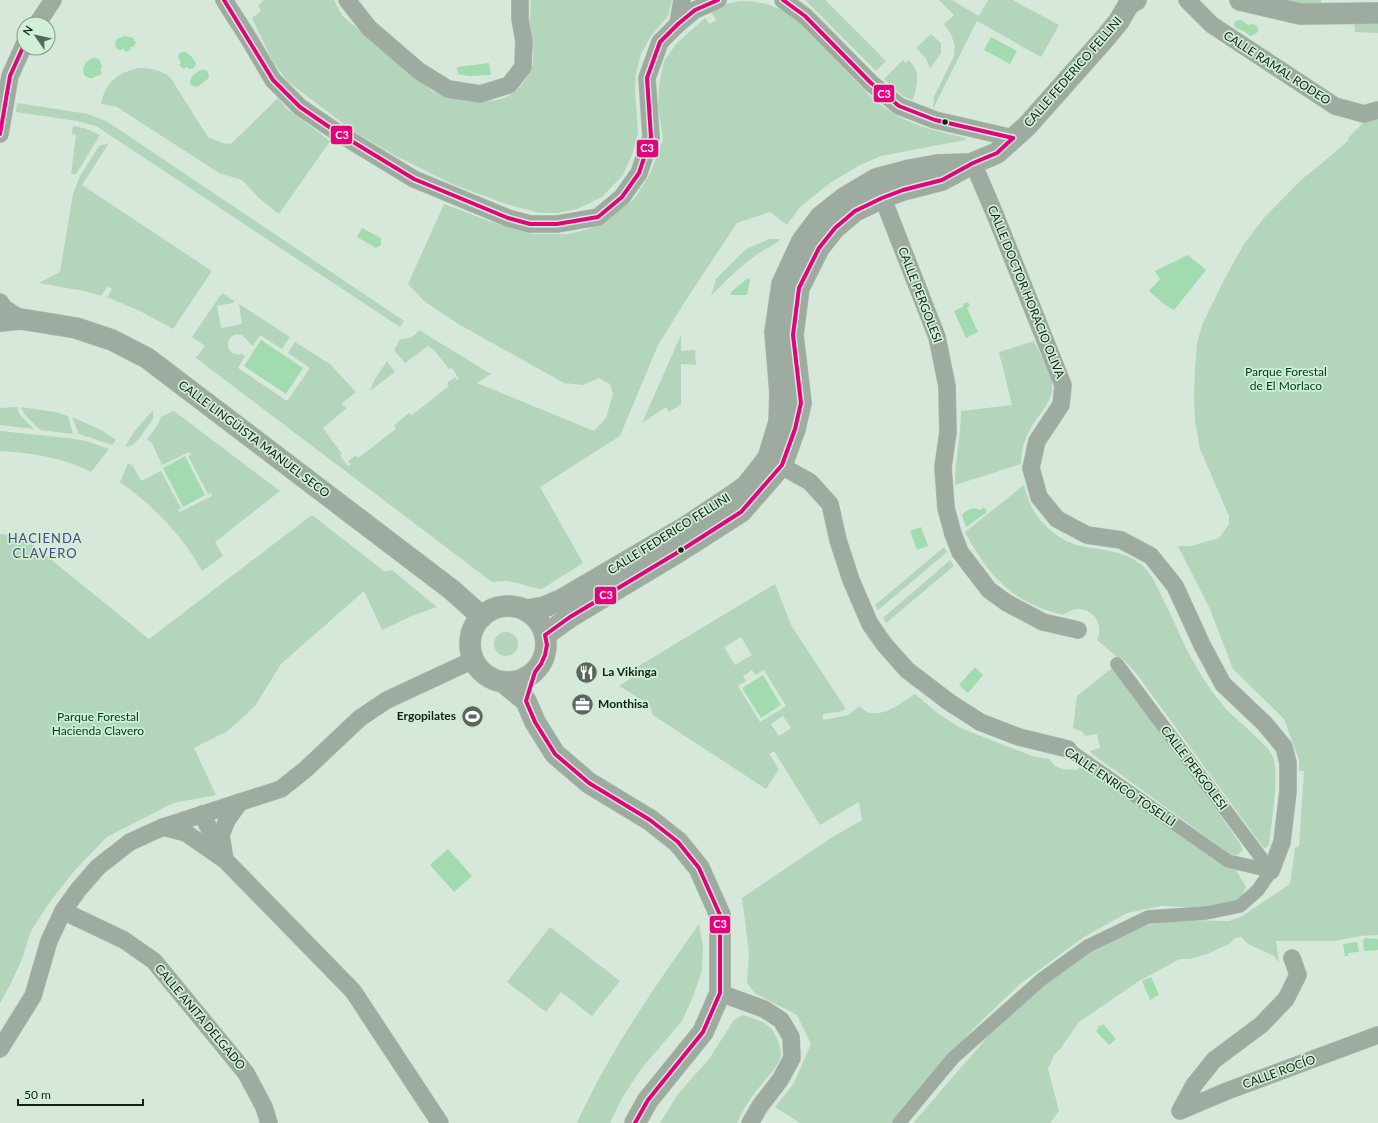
<svg xmlns="http://www.w3.org/2000/svg" width="1378" height="1123" viewBox="0 0 1378 1123" font-family="Lato,sans-serif">
<style>
.green{fill:#b3d5bb;fill-rule:evenodd}
.water{fill:#a2dbaf}
.lines{fill:none;stroke-linecap:round;stroke-linejoin:round}
.pedestrian-casing{stroke:#b5c2b8;stroke-width:14}
.minor-casing{stroke:#b5c2b8;stroke-width:18}
.tertiary-casing{stroke:#b5c2b8;stroke-width:22}
.pedestrian{stroke:#9eaba1;stroke-width:13}
.minor{stroke:#9eaba1;stroke-width:17}
.tertiary{stroke:#9eaba1;stroke-width:21}
.bus-1-casing{stroke:#cfefd6;stroke-width:7}
.bus-1{stroke:#e5007d;stroke-width:4}
.bus-dot{fill:#142017;stroke:#cfefd6;stroke-width:1.5}
.labels{text-anchor:middle;stroke-width:3.5;stroke-linejoin:round;paint-order:stroke}
.street-label{font-size:12px;fill:#142017;stroke:#cfefd6}
.park-label{font-size:12px;fill:#003a17;stroke:#cfefd6}
.poi-label{font-size:12px;font-weight:bold;fill:#142017;stroke:#cfefd6;text-anchor:start}
.neighbourhood-label{font-size:13px;letter-spacing:1px;fill:#4c4482;stroke:#cfefd6}
.line-badge{stroke:#cfefd6;stroke-width:1.5}
.badge-label{font-size:11px;text-anchor:middle;font-weight:bold;fill:#fff}
</style>
<rect width="100%" height="100%" fill="#d6e8da"/>
<g class="green">
<path d="M264 0H334L342 15 362 33 432 91C451 100 493 107 512 94 517 91 522 85 525 80 528 75 532 71 533 64 535 48 531 34 530 18 530 12 531 6 531 0H672L668 16 651 36 641 54 636 74 635 90 638 133 632 155 623 175 602 197 577 209 558 213H539L503 203 452 184 396 156 353 131 287 81 273 62 252 18 261 11 258 6Z"/>
<path d="M805 0H825L886 61 876 71Z"/>
<path d="M939 0H952L979 16 988 0H1013L1059 25 1041 57 977 21 933 109 934 97 954 56 955 46 951 34 944 24 954 15Z"/>
<path d="M1275 0H1321V3L1294 5Z"/>
<path d="M741 1C762 1 777 6 794 17L872 98C903 124 928 129 966 138L965 140 881 156 858 166 830 183 800 207 787 225 770 212 737 223 686 300 658 345 620 436 540 487 583 563 542 589C532 589 522 583 512 582 506 580 499 582 492 582L196 358 205 346 192 337 222 293 234 301 233 303 217 306 221 328 242 324 239 304 290 337 282 349 260 335 253 346C248 343 246 336 241 335 225 330 222 358 242 354L245 356 238 368 287 401 310 368 288 353 295 342 330 364 356 392 341 404 347 408 323 428 342 454 340 456 348 466 351 464 348 461 356 455 358 458 396 429 394 425 409 413 412 415 449 386 447 383 455 377 457 380 459 379 452 368 449 369 434 350 428 346 405 363 394 350 400 339C409 339 414 337 419 330L491 374 477 383 594 431 606 418 613 394 610 384 599 378 583 385 564 383 460 325 424 301 408 284 444 204 489 221 532 234H568L589 229 606 220 634 199 650 174 663 139 658 107 659 85 664 61 677 43 705 18 710 24 716 20 711 12 729 3Z"/>
<path d="M1354 22 1378 23V33L1355 32Z"/>
<path d="M931 34 941 43V53L930 69 926 58 916 48Z"/>
<path d="M903 60 906 63 908 60C922 71 917 85 913 100L903 96 884 79Z"/>
<path d="M138 68C151 68 160 70 170 77L208 137 222 143 231 144 278 98 286 108 330 141 279 214 261 200 242 180 219 173 117 107 101 104C105 83 117 73 138 68Z"/>
<path d="M17 103 88 114 108 122 404 321 400 327 96 126 77 121 16 112Z"/>
<path d="M1378 116V935L1360 936 1335 941H1276L1279 963 1274 956 1248 944 1241 937 1235 938 1229 944 1207 954 1189 959H1180L1139 981 1079 1022 1060 1049 1054 1055 1048 1069 1059 1111 1050 1123H913L990 1034 1046 983 1090 953 1142 926 1178 920 1229 921 1241 917 1290 884 1295 848 1299 846 1304 771H1299V760L1284 719 1233 669 1210 609 1178 546H1191L1219 538 1229 524V516L1200 449 1195 421 1194 397 1195 368 1197 343 1202 325 1225 278 1244 244 1264 218 1302 179 1321 164 1349 140 1348 138 1366 120Z"/>
<path d="M73 126 84 128 100 135 76 174H71L76 135 72 134Z"/>
<path d="M109 143 82 185 212 271 173 329 140 311 107 297 112 289 108 286 101 296 84 291 39 283 60 272 73 194 80 176 99 146Z"/>
<path d="M770 239H780C774 247 763 249 755 256 739 267 725 282 711 296L716 279 746 249Z"/>
<path d="M681 335V351L695 350 696 365 681 364V404L669 412 666 407 642 423Z"/>
<path d="M1034 341C1039 352 1047 365 1051 377 1057 398 1042 410 1032 426 1025 437 1021 451 1021 464L955 485C955 460 961 436 961 411L1012 405 999 352Z"/>
<path d="M387 361 395 372 370 391 375 379Z"/>
<path d="M17 407 19 414 34 429 0 425V408Z"/>
<path d="M21 407 55 412 68 416 73 434 40 430 25 415Z"/>
<path d="M153 410V419L141 436 133 445 125 447 134 432Z"/>
<path d="M174 411 280 491 215 542 223 556 202 571C183 535 153 506 120 482L128 463 133 466 141 481 161 471 181 508 178 510 180 512 212 496 211 493 208 494 188 456 191 455 189 452 162 465 152 443 147 439 157 426 161 417Z"/>
<path d="M72 417 101 430 116 440 112 445 79 434Z"/>
<path d="M0 431 68 438 86 441 109 449 91 472C62 457 32 453 0 451Z"/>
<path d="M1024 485C1026 492 1028 499 1031 505 1039 524 1061 542 1081 546 1105 551 1124 550 1143 566 1153 575 1159 591 1165 603 1177 628 1188 655 1203 678 1210 689 1218 700 1227 710 1237 720 1269 746 1273 757 1280 777 1271 823 1269 845L1265 848 1263 847 1136 673 1121 657 1119 659 1097 640C1104 627 1095 609 1078 609 1073 609 1068 612 1063 615 1013 603 989 577 965 532Z"/>
<path d="M312 515 384 571 392 570 437 607 414 615 382 630 364 591 281 664 255 706 240 720 226 732 194 748 216 795 173 803 107 837 75 870 49 903 31 931 22 959 11 983 0 1003V534L22 536 149 639Z"/>
<path d="M944 547 947 552 878 610 875 605Z"/>
<path d="M950 560 954 566 886 623 883 618Z"/>
<path d="M775 584 791 625 846 709 843 711 823 714V720L848 715 860 706C862 708 865 711 867 712 884 718 902 702 915 694L936 712 959 727 973 733 1032 756 1049 759 1055 766 1063 769 1076 770 1083 766 1221 865 1236 870 1246 887 1243 895 1236 902 1202 908 1161 906 1127 913 1084 937 1020 984 974 1028 892 1123H800L775 1107 794 1083 811 1044 797 1015 756 994 747 983 749 952 742 898 831 838 862 820 859 802 820 825 774 751 769 754 779 769 766 789 653 715 649 704 619 686 641 672 637 667ZM741 637 752 655 735 665 724 647ZM752 670 755 675 764 670 786 706 760 722 738 686 746 681 743 676ZM783 716 791 728 779 736 771 724Z"/>
<circle cx="506" cy="644" r="12"/>
<path d="M1112 668 1124 680 1239 842 1243 850 1237 855 1230 854 1091 753 1090 751 1100 748 1097 734 1086 736 1081 731 1073 728 1077 696Z"/>
<path d="M699 924 703 947 702 971 692 999 682 1021 641 1069 622 1098 610 1123H577C609 1052 654 988 699 924Z"/>
<path d="M550 927 620 981 592 1016 561 992 546 1012 507 982Z"/>
<path d="M743 1015C760 1021 771 1022 778 1041 780 1047 782 1053 780 1059 776 1069 768 1076 762 1084 752 1095 743 1110 737 1123H660L678 1094 709 1059 734 1020Z"/>
</g>
<g class="water">
<path d="M1241 20 1248 25 1253 24 1257 26 1258 32 1251 36C1248 35 1246 32 1243 31 1238 28 1235 30 1234 24L1236 21Z"/>
<path d="M125 36 133 38 136 43 133 47H130L131 50 125 52 124 49 120 50 116 48 115 43 117 39Z"/>
<path d="M991 37 1017 51 1010 64 984 50Z"/>
<path d="M182 52H186L192 57 196 64 194 68 190 69 186 67 184 69 179 65 181 63 178 57 179 54Z"/>
<path d="M92 58H96L100 60 102 66 100 70 102 72 99 76 98 75 93 78H89L84 75C82 67 85 62 92 58Z"/>
<path d="M489 63 491 75 469 76 458 74 457 67Z"/>
<path d="M202 70H206L208 72 209 78 197 87 192 86 190 83C190 76 196 72 202 70Z"/>
<path d="M362 228 381 238V245L376 248 357 237Z"/>
<path d="M1188 255 1206 270 1174 310 1165 305 1149 291 1160 279 1155 271Z"/>
<path d="M748 278 750 280 747 295H731V292Z"/>
<path d="M968 302 970 306 967 308 978 332 966 338 954 311 964 306 963 304Z"/>
<path d="M261 340 303 368 286 394 244 366Z"/>
<path d="M185 456 205 495 183 507 163 468Z"/>
<path d="M984 507 987 512 966 527 962 515C967 509 973 507 980 510Z"/>
<path d="M921 527 928 546 917 550 910 531Z"/>
<path d="M975 667 983 675 968 693 959 685Z"/>
<path d="M763 675 781 705 761 718 742 688Z"/>
<path d="M448 849 472 876 454 892 430 865Z"/>
<path d="M1365 938 1378 939V950L1364 951 1363 940Z"/>
<path d="M1357 942 1359 952 1348 953V956H1345L1343 944Z"/>
<path d="M1151 977 1159 995 1150 1000 1142 981Z"/>
<path d="M1103 1024 1116 1039 1109 1045 1096 1031 1098 1029V1025L1101 1026Z"/>
</g>
<g class="lines">
<defs>
<g id="pedestrian">
<path d="M1117 664 1271 871"/>
<path d="M1068 749 1228 861 1271 871"/>
<path d="M899 1123 953 1058 1042 979 1088 946 1148 917 1206 913 1240 906 1258 890 1271 871"/>
</g>
<g id="minor">
<path d="M224 0 249 39 273 80 300 107 335 131 414 179 508 218 530 224H557L598 217 622 197 639 173 651 137 647 78 660 42 678 24 695 10 718 0"/>
<path d="M347 0 369 28 419 71 448 89 480 94 509 85 523 67 524 41 520 19V0"/>
<path d="M783 0 805 16 871 83 899 106 935 120 1013 138"/>
<path d="M1187 0 1212 25 1335 106 1364 114 1378 110"/>
<path d="M37 24 53 0"/>
<path d="M678 24 682 0"/>
<path d="M0 134 10 76 24 45"/>
<path d="M973 163 994 212 1063 385 1061 405 1037 441 1031 468 1039 497 1057 519 1087 535 1121 540 1151 556 1175 586 1202 645 1223 684 1265 724 1284 747 1288 763V791L1282 842 1271 871"/>
<path d="M878 186 937 337 947 386 948 432 943 467 946 508 953 534 960 552 989 590 1007 603 1043 622 1078 630"/>
<path d="M0 302 4 308 21 319"/>
<path d="M771 460 810 482 830 504 838 540 851 580 870 624 884 644 907 670 949 702 980 722 1019 737 1068 749"/>
<path d="M202 814 220 851"/>
<path d="M163 827 186 833 225 860 353 991 440 1123"/>
<path d="M225 860 221 835 227 820 240 802"/>
<path d="M63 911 124 940 154 961 246 1073 264 1107 269 1123"/>
<path d="M1292 958 1298 975 1286 999 1261 1025 1214 1060 1194 1085 1180 1111 1227 1091 1378 1035"/>
<path d="M720 993 764 1009 781 1020 791 1037 792 1058 780 1080 760 1106 750 1123"/>
<path d="M0 1049 33 996 49 941 63 911 78 890 98 867 130 842 163 827 281 789 306 769 360 718 387 700 473 660"/>
</g>
<g id="tertiary">
<path d="M1240 0 1300 14 1378 13"/>
<path d="M0 321 21 319 76 328 112 340 147 358 452 590 482 617"/>
<circle cx="508" cy="644" r="38"/>
<path d="M527 610 544 607 561 600 687 526 732 496 746 486 768 458 779 422 780 393 775 332 782 284 802 241 820 217 844 198 876 179 910 170 937 165 967 164"/>
<path d="M545 635 570 617 680 551 741 512 782 465 795 429 801 403 793 335 799 288 819 248 835 228 855 211 882 198 903 190 942 180 973 163 997 153 1027 126 1106 37 1119 21 1129 4 1136 0"/>
<path d="M503 682 526 701 535 722 555 754 589 783 650 820 678 842 699 868 720 915V993L703 1032 648 1100 635 1123"/>
</g>
</defs>
<use href="#pedestrian" class="pedestrian-casing"/>
<use href="#minor" class="minor-casing"/>
<use href="#tertiary" class="tertiary-casing"/>
<use href="#pedestrian" class="pedestrian"/>
<use href="#minor" class="minor"/>
<use href="#tertiary" class="tertiary"/>
<defs>
<g id="bus-1">
<path d="M224 0 273 80 300 107 335 131 414 179 508 218 530 224H557L598 217 622 197 639 173 651 137 647 78 660 42 678 24 695 10 718 0"/>
<path d="M783 0 805 16 871 83 899 106 935 120 1013 138"/>
<path d="M0 134 10 76 24 45"/>
<path d="M635 1123 648 1100 703 1032 720 993V915L699 868 678 842 650 820 589 783 555 754 535 722 526 701 535 672 541 664 545 655 547 645 545 635 570 617 680 551 741 512 782 465 795 429 801 403 793 335 799 288 819 248 835 228 855 211 882 198 903 190 942 180 973 163 997 153 1013 138"/>
</g>
</defs>
<use href="#bus-1" class="bus-1-casing"/>
<use href="#bus-1" class="bus-1"/>
</g>
<defs>
<symbol id="restaurant-disc" viewBox="-11 -11 22 22"><circle r="9.5" fill="#58665b" stroke="#cfefd6"/><path d="M-5-6h1v4h1v-4h1v4h1v-4h1v5L-1.5 .5V6h-2V.5L-5-1ZM5-6V6H3V1.5H1.5Q1.5-4 5-6Z" fill="#fff"/></symbol>
<symbol id="office-disc" viewBox="-11 -11 22 22"><circle r="9.5" fill="#58665b" stroke="#cfefd6"/><path d="M-6-3h4V-5.5h4V-3h4V5H-6ZM-1-4.5V-3h2v-1.5ZM-6 0V1H6V0Z" fill="#fff"/></symbol>
<symbol id="stadium-disc" viewBox="-11 -11 22 22"><circle r="9.5" fill="#58665b" stroke="#cfefd6"/><path d="M0-5a6.5 5 0 1 0 0 10a6.5 5 0 1 0 0-10ZM-3.5-1.8h7v3.6h-7Z" fill="#fff"/></symbol>
</defs>
<g fill-rule="evenodd">
<use href="#restaurant-disc" x="574" y="660" width="25" height="25"/>
<use href="#office-disc" x="570" y="692" width="25" height="25"/>
<use href="#stadium-disc" x="460" y="704" width="25" height="25"/>
</g>
<g class="bus-dot">
<circle cx="945" cy="122" r="3.5"/>
<circle cx="681" cy="550" r="3.5"/>
</g>
<g class="labels">
<g class="street-label">
<text transform="translate(1277 68) rotate(33)" y="4">CALLE RAMAL RODEO</text>
<text transform="translate(1073 72) rotate(-49)" y="4">CALLE FEDERICO FELLINI</text>
<text transform="translate(1026 292) rotate(68)" y="4">CALLE DOCTOR HORACIO OLIVA</text>
<text transform="translate(920 295) rotate(69)" y="4">CALLE PERGOLESI</text>
<text transform="translate(254 439) rotate(37)" y="4">CALLE LINGÜISTA MANUEL SECO</text>
<text transform="translate(669 534) rotate(-32)" y="4">CALLE FEDERICO FELLINI</text>
<text transform="translate(1194 768) rotate(53)" y="4">CALLE PERGOLESI</text>
<text transform="translate(1120 787) rotate(34)" y="4">CALLE ENRICO TOSELLI</text>
<text transform="translate(200 1017) rotate(50)" y="4">CALLE ANITA DELGADO</text>
<text transform="translate(1279 1072) rotate(-20)" y="4">CALLE ROCÍO</text>
</g>
<g class="park-label">
<text x="1286" y="376">Parque Forestal<tspan x="1286" dy="14">de El Morlaco</tspan></text>
<text x="98" y="721">Parque Forestal<tspan x="98" dy="14">Hacienda Clavero</tspan></text>
</g>
<g class="poi-label">
<text x="602" y="676">La Vikinga</text>
<text x="598" y="708">Monthisa</text>
<text x="456" y="720" text-anchor="end">Ergopilates</text>
</g>
<g class="neighbourhood-label">
<text x="45" y="543">HACIENDA<tspan x="45" dy="15">CLAVERO</tspan></text>
</g>
</g>
<g class="line-badge">
<rect x="873" y="84" width="22" height="19" rx="4" fill="#e5007d"/>
<rect x="330" y="125" width="23" height="20" rx="4" fill="#e5007d"/>
<rect x="636" y="139" width="23" height="19" rx="4" fill="#e5007d"/>
<rect x="594" y="586" width="23" height="19" rx="4" fill="#e5007d"/>
<rect x="709" y="915" width="22" height="19" rx="4" fill="#e5007d"/>
</g>
<g class="badge-label">
<text x="884" y="98">C3</text>
<text x="342" y="139">C3</text>
<text x="647" y="152">C3</text>
<text x="606" y="599">C3</text>
<text x="720" y="928">C3</text>
</g>
<g transform="translate(36 36) rotate(304)"><circle r="19" fill="#cfefd6" stroke="#849c8a"/>
<path d="M0-3L7 15L0 10L-7 15Z" fill="#58665b"/>
<text y="-6" font-size="11" font-weight="bold" text-anchor="middle" fill="#142017">N</text>
</g>
<path d="M18 1099v6h125v-6" fill="none" stroke="#142017" stroke-width="2"/>
<text x="24" y="1099" font-size="12" fill="#142017" stroke="#cfefd6" stroke-width="3" paint-order="stroke">50 m</text>
</svg>
